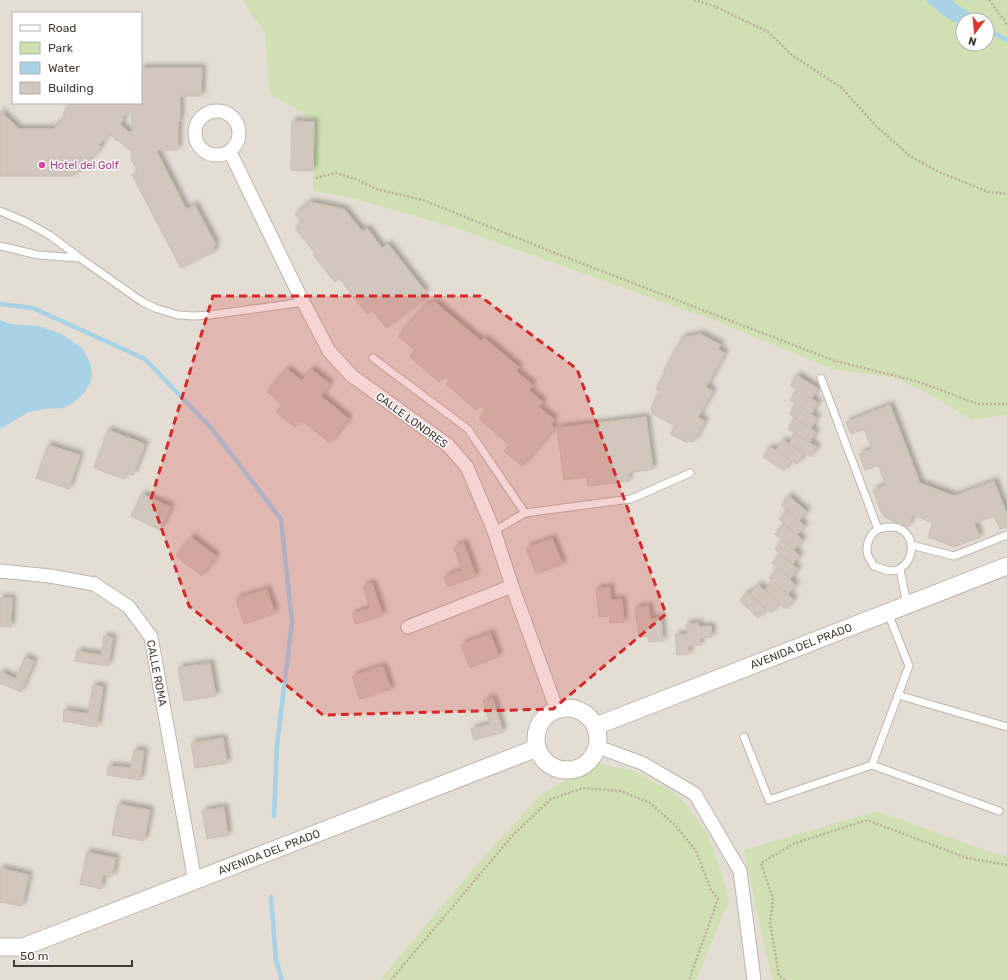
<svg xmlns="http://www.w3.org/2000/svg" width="1007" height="980" viewBox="0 0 1007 980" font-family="Rubik,sans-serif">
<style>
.residential{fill:#e4ddd4;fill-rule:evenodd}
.green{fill:#d0e0b3;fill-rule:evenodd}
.water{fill:#a8d3e7}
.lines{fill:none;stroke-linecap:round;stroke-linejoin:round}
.stream{stroke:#a8d3e7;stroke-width:4.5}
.building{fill:#d1c7bc;stroke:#cbbeb0;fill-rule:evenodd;filter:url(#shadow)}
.service-casing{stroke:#beb6ac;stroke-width:9}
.minor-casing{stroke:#beb6ac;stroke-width:15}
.tertiary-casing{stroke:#beb6ac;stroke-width:19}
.path{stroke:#bbad9c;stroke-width:2.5;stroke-dasharray:2 2;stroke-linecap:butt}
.service{stroke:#fff;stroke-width:7}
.minor{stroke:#fff;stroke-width:13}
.tertiary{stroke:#fff;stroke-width:17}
.marked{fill:#d62828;fill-opacity:0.2;stroke:#d62828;stroke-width:3;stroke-dasharray:8 5;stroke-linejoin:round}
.hotel-dot{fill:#d1479c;stroke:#fff;stroke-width:1.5}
.labels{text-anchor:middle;stroke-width:3;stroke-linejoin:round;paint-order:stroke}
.hotel-label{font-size:11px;fill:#b23c85;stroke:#fff;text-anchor:start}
.street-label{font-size:11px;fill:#423c36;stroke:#fff}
</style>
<defs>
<filter id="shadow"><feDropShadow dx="3.5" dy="-3.5" stdDeviation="2" flood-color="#0004"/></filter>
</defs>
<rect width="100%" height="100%" fill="#f0ece5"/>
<path class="residential" d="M0 0H242L265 33 269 93 315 121 313 191 355 199 456 228 715 321 832 369 896 378 929 394 972 420 1007 415V856L990 852 773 980H0ZM13 13H141V103H13Z"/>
<g class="green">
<path d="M242 0H1007V415L972 420 929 394 896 378 832 369 715 321 456 228 355 199 313 191 315 121 269 93 265 33ZM963 20H987V44H963Z"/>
<path d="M599 764 631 770 678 795 708 834 721 872 729 901 696 980H380L476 866 540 795 569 778Z"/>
<path d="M877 811 990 852 1007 856V980H773L761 931 744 850Z"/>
</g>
<g class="water">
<path d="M925 0H952L956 4 982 20H963V26L950 20 939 12Z"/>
<path d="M0 320 10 324 39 326 62 334 83 349 91 365 92 378 85 392 73 403 63 408 45 409 29 412 0 429Z"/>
</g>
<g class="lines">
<g class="stream">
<path d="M987 30 1007 40"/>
<path d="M0 304 33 308 145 359 212 429 281 519 292 622 277 745 274 816"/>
<path d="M271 897 276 960 282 980"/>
</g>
</g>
<g class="building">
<path d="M141 68H202L201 96H180V121H178V150H156L186 209 195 205 216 245 213 247 215 251 181 268 132 175 138 172 131 159 132 150 128 149 118 140 117 141 110 134 99 145 101 148 73 176H0V111L19 129H53L66 116 63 113 73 103H141ZM132 109V132H129L120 124 124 120 122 118Z"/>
<path d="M292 121 314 122 313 171 291 170Z"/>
<path d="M310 202 344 209 362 231 367 228 382 248 388 244 426 292 421 296 423 300 386 328 372 310 367 314 339 278 335 282 313 255 315 253 295 228 302 222 295 214Z"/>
<path d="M435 302 481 341 484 338 519 367 516 371 533 385 529 390 543 402 539 407 555 420 551 424 555 428 522 466 504 451 510 445 479 419 486 410 480 405 476 410 446 384 450 380 444 375 439 382 410 357 415 350 398 336 425 305Z"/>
<path d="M700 334 721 345 718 349 725 353 706 387 713 391 698 417 705 421 694 441 686 442 670 434 675 426 653 414 651 408 660 391 656 389 665 373 663 372 682 338Z"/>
<path d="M287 369 302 381 311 369 330 384 321 396 349 419 330 443 301 420 295 427 276 412 282 404 267 392Z"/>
<path d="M797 375 818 389 811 399 790 385Z"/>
<path d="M797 389 818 403 811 414 790 400Z"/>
<path d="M796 404 817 418 811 428 789 414Z"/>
<path d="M890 405 920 483 954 496 994 481 1007 514V527L1000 529 994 516 974 523 980 537 956 546H952L928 537 933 523 913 515 908 527 886 518 882 514 873 490 886 485 878 465 865 470 859 454 872 449 864 429 851 434 846 422Z"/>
<path d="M646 417 653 469 628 473 629 481 588 486 587 477 564 480 557 428Z"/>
<path d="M795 418 816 432 810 442 788 429Z"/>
<path d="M108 430 145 444 133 475 126 473 124 479 94 468Z"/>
<path d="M795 433 817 447 810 457 789 444Z"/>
<path d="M783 440 804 454 797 464 776 450Z"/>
<path d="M48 445 80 455 69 489 36 478Z"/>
<path d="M770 447 791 460 784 471 763 457Z"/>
<path d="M142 494 171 507 160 530 131 516Z"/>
<path d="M789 496 807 512 799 521 781 505Z"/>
<path d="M787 510 805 526 797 535 779 519Z"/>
<path d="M784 524 803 540 794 550 775 534Z"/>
<path d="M191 537 216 556 202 576 176 556Z"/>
<path d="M552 538 563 564 536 574 526 548Z"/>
<path d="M783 540 800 556 793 564 775 549Z"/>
<path d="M464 543 476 576 448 587 444 577 462 570 454 547Z"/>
<path d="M780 554 798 569 790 579 772 563Z"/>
<path d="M778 568 796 585 788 594 769 578Z"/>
<path d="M773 581 794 600 786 609 765 590Z"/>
<path d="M372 583 383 615 356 624 352 614 370 608 363 586Z"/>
<path d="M758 585 780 603 771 613 750 594Z"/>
<path d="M610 587 611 600 622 599 624 622 610 623V616L599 617 596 589Z"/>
<path d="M267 589 275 613 244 624 236 599Z"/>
<path d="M747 592 766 609 758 618 740 601Z"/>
<path d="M0 598H12L11 627 0 626Z"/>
<path d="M649 606 650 619 661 618 663 641 649 642V636L639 637 635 608Z"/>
<path d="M699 623V627L711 626 712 637 700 638 701 645 688 646 689 654 677 655 675 635 687 634 686 624Z"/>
<path d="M490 633 499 656 470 668 461 645Z"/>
<path d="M104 636 113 638 108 666 75 661 77 651 101 655Z"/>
<path d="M25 657 34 661 21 692 0 683V672L16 679Z"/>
<path d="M210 663 216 696 184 701 178 668Z"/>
<path d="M383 666 391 689 360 699 352 676Z"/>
<path d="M93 685 103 687 97 727 63 721 64 710 88 714Z"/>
<path d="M493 698 503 732 474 740 471 729 490 724 483 701Z"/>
<path d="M223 738 227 763 195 768 191 743Z"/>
<path d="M134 750 144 751 140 780 107 775 108 766 131 768Z"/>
<path d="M118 804 150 810 144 841 112 835Z"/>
<path d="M224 807 228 835 207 839 202 811Z"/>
<path d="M87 852 116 858 112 877 103 875 101 889 80 884Z"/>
<path d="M0 868 29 875 22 906 0 902Z"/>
</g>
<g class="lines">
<defs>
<g id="service">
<path d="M0 211 26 222 51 236 80 258 141 301 155 308 178 315 194 316 210 315 304 302"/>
<path d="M0 246 38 255 80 258"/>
<path d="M373 358 468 429 525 513 631 499 690 473"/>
<path d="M821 378 878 529"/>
<path d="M888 527C891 527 895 527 898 528 924 538 909 582 880 568 878 567 876 567 874 566 872 564 871 560 869 558 864 548 869 533 879 529 882 528 886 527 888 527Z"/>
<path d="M494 531 525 513"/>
<path d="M911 545 954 556 1007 535"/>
<path d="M900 569 907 605"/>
<path d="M898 695 1007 727"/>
<path d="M744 737 769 800 872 765 999 811"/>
<path d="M872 765 909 666 888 613"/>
</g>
<g id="minor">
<circle cx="217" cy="133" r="22"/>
<path d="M230 152 297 290 329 351 352 376 448 445 467 467 494 531 512 586 557 710"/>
<path d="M0 571 50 576 94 584 129 607 151 637 195 881"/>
<path d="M408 627 512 586"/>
<path d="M598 747 642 763 695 794 740 871 754 980"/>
</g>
<g id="tertiary">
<circle cx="567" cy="739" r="31"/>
<path d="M596 726 1007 566"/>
<path d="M0 947H23L537 748"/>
</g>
</defs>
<use href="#service" class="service-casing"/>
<use href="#minor" class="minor-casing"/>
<use href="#tertiary" class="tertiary-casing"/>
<g class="path">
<path d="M694 0 714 6 768 32 792 55 842 88 875 125 910 156 941 173 989 192 1007 194"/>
<path d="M989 0 1005 21 1007 25"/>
<path d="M316 178 336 173 358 180 376 189 423 200 560 255 835 361 916 381 978 404H1007"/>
<path d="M391 980 513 835 551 799 583 788 621 791 650 803 676 826 696 851 711 890 718 899 689 980"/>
<path d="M785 980 779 976 770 923 773 899 761 863 793 844 867 820 967 858 1007 865"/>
</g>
<use href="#service" class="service"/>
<use href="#minor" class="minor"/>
<use href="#tertiary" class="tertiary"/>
</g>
<path class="marked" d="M213 296H480L577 369 666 614 553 709 323 715 189 606 151 499Z"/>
<circle class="hotel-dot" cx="42" cy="165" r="4"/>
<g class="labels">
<g class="hotel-label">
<text x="50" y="169">Hotel del Golf</text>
</g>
<g class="street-label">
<text transform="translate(412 420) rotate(36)" y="4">CALLE LONDRES</text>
<text transform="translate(801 646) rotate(-21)" y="4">AVENIDA DEL PRADO</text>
<text transform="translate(157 673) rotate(79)" y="4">CALLE ROMA</text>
<text transform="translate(269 852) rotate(-21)" y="4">AVENIDA DEL PRADO</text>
</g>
</g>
<rect x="12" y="12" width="130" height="92" fill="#ffffff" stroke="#b3b1af"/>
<rect x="20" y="25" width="20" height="6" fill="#ffffff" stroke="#b3b1af"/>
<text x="48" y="32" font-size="12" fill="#423c36">Road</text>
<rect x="20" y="42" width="20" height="12" fill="#d0e0b3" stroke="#b3b1af"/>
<text x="48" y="52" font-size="12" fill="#423c36">Park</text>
<rect x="20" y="62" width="20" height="12" fill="#a8d3e7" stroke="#b3b1af"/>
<text x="48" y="72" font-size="12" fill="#423c36">Water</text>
<rect x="20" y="82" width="20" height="12" fill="#d1c7bc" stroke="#b3b1af"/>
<text x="48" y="92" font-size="12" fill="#423c36">Building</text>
<g transform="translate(975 32) rotate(196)"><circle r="19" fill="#ffffff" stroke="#b3b1af"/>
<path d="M0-3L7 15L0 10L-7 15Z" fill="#e0372d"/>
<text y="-6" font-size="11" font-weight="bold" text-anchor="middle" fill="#423c36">N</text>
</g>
<path d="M14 960v6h118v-6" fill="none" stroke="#423c36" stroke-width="2"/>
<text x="20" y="960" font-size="12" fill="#423c36" stroke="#ffffff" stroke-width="3" paint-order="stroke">50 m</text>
</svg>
